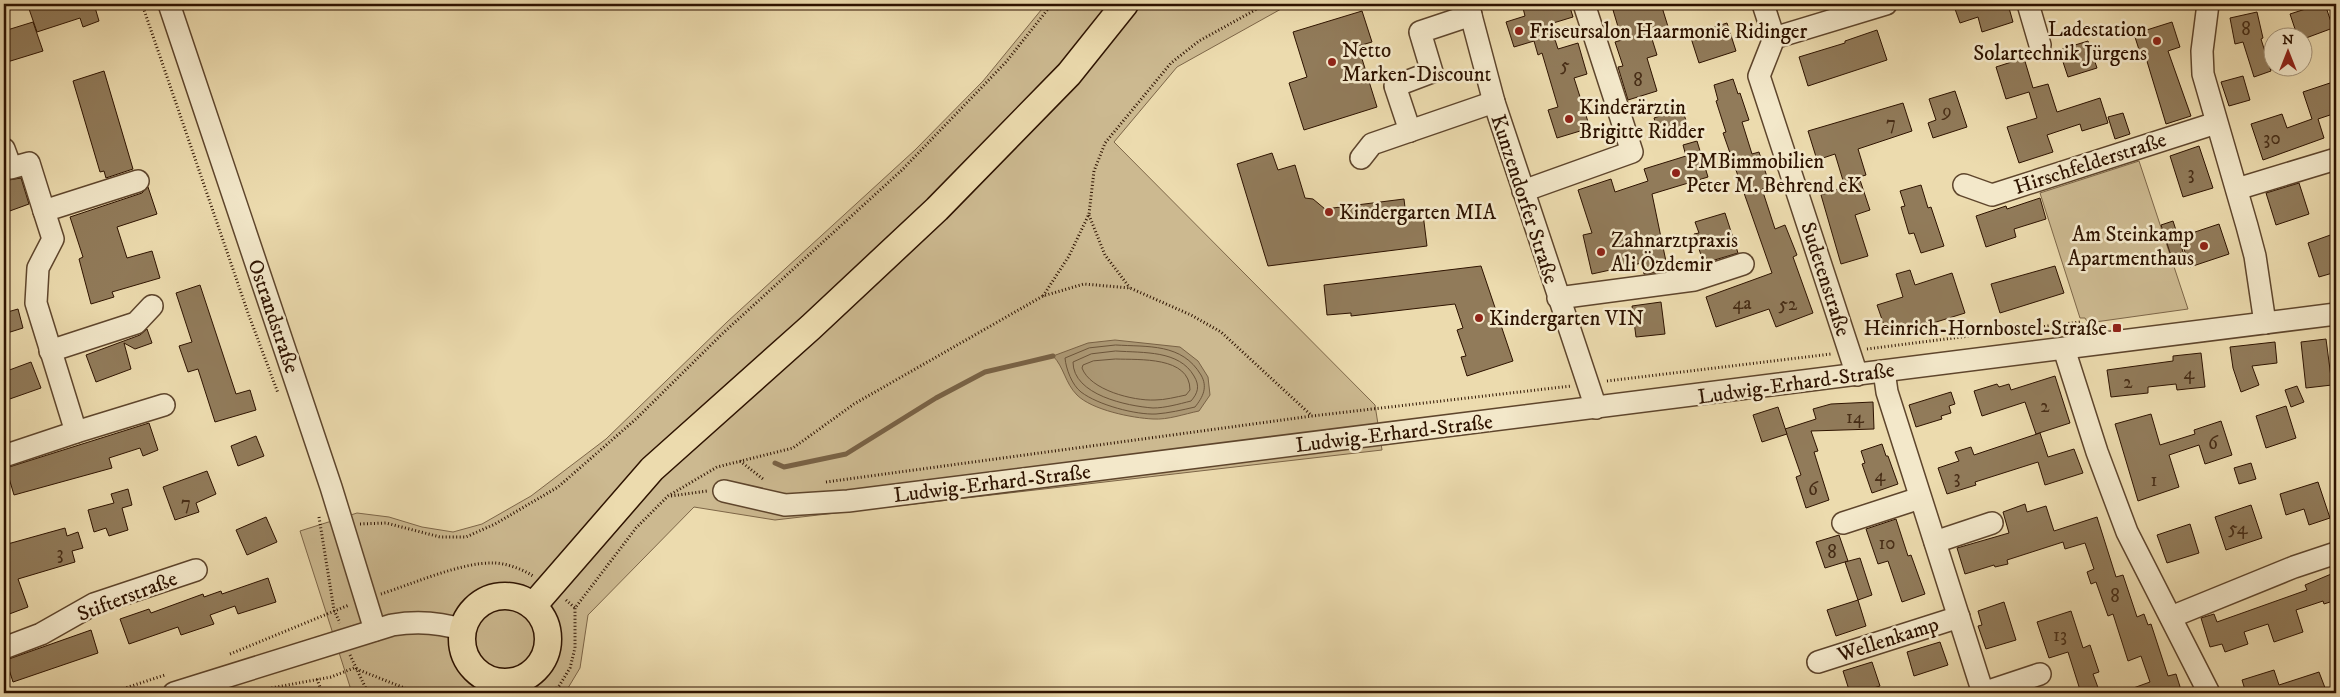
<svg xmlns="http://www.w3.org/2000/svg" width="2340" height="697" viewBox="0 0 2340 697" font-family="'IM FELL DW Pica',serif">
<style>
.green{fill:#ccb990;stroke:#7d6648}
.water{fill:#ab9773;stroke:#796245}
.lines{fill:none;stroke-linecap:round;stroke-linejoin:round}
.shore{stroke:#6c553a;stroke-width:1}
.stream{stroke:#796245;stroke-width:5}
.building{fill:#917b5a;stroke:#2e1300}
.minor-casing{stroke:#5e452c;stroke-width:24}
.major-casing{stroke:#2e1300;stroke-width:29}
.path{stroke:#2e1300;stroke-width:3;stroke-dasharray:1 2.5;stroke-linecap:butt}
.minor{stroke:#f3e8ca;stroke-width:21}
.major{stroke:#ecdbae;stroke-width:26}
.poi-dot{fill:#8f2418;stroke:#f3e8ca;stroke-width:2}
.labels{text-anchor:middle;stroke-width:5;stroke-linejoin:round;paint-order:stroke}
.number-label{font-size:19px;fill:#472d16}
.poi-label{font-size:21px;fill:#2e1300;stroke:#f3e8ca;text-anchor:start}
.street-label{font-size:21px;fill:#2e1300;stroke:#f3e8ca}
</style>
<rect width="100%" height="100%" fill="#ecdbae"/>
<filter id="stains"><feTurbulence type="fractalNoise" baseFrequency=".004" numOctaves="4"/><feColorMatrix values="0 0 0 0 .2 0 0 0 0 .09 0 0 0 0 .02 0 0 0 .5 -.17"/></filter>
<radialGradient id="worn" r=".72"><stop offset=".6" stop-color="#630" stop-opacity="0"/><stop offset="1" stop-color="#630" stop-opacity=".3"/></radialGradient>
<g class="green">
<path d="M1046 4H1290L1177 67 1114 142 1375 405 1382 450 775 520 694 507 588 615 580 668 565 693H352L300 531 357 513 389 517 422 527 453 532 482 524 531 496 606 439 727 322 915 150 983 81Z"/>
<path d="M2139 161 2188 309 2088 323 2085 318H2080L2040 193Z"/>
</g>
<path class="water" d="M1115 340 1180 347 1198 361 1208 377 1210 395 1199 411C1184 414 1168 420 1153 419 1132 418 1092 410 1077 395 1065 383 1064 367 1053 356L1088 343Z"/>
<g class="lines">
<g class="shore">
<path d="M1116 345C1148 347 1182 343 1201 375 1208 387 1203 397 1195 407 1182 410 1169 413 1156 414 1136 415 1098 405 1081 392 1072 385 1066 369 1065 358L1089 348Z"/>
<path d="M1116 351C1144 353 1179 350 1194 376 1200 386 1198 393 1191 401 1179 404 1165 408 1153 408 1127 406 1073 395 1073 362L1091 354Z"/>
<path d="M1116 359C1139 360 1190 356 1190 390L1186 395C1176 397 1165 400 1155 400 1133 401 1090 390 1082 368L1083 365 1093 361Z"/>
</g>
<path class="stream" d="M775 463 784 467 846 454 936 398 985 372 1053 356"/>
</g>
<g class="building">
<path d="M36 4H94L99 21 83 27 80 18 37 32 28 6Z"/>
<path d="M1522 4H1569L1573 17 1550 24 1558 49 1578 43 1587 74 1574 78 1590 128 1557 138 1548 110 1558 107 1542 53 1538 55 1534 41 1514 47 1506 22 1525 16Z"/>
<path d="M1633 4H1661L1670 33 1652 39 1657 55 1647 58 1657 91 1628 100 1618 67 1623 66 1615 42 1622 40 1613 10Z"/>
<path d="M1973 4H2011V7L2009 8 2013 22 1982 32 1978 17 1960 23 1955 9Z"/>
<path d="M2321 4H2325L2333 28 2306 38H2298L2290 14Z"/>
<path d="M1362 11 1372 42 1358 46 1377 107 1304 130 1289 83 1307 77 1293 32Z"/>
<path d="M2257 12 2263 38 2261 39 2271 71 2254 77 2243 42 2235 44 2230 18Z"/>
<path d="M33 22 43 51 4 63V31Z"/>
<path d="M2172 22 2180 47 2168 51 2191 116 2166 124 2146 58 2142 59 2134 34Z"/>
<path d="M1727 23 1736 51 1699 63 1690 35Z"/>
<path d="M1877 30 1887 60 1808 86 1799 57 1845 43V41Z"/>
<path d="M2088 41 2097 68 2068 77 2059 50Z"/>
<path d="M2024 58 2033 88 2048 84 2057 112 2100 98 2108 123 2082 131 2080 124 2047 135 2053 152 2019 163 2007 127 2037 118 2029 92 2006 99 1996 67Z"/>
<path d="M104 71 133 169 106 178 104 171 100 172 73 81Z"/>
<path d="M2243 76 2250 100 2229 106 2221 82Z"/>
<path d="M1733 79 1738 94 1740 93 1749 120 1742 122 1752 154 1759 152 1770 186 1762 189 1775 229 1785 225 1797 255 1793 257 1813 313 1776 327 1769 309 1716 327 1706 297 1772 273 1723 133 1726 132 1716 101 1718 100 1714 85Z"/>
<path d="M2336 81V113L2318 119 2324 138 2263 160 2251 124 2282 114 2287 128 2312 119 2303 92Z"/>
<path d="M1955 91 1967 127 1933 138 1928 123 1936 120 1929 99Z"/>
<path d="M1903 103 1912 131 1858 149 1866 175 1859 177 1870 210 1855 215 1868 256 1841 264 1821 195 1845 187 1835 154 1817 160 1808 131Z"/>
<path d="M1682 109 1689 129 1660 138 1654 118Z"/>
<path d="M2123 113 2130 134 2115 139 2108 117Z"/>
<path d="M1697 141 1708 177 1652 194 1668 271 1644 274 1642 263 1592 274 1583 235 1592 233 1578 190 1611 179 1615 192 1648 181 1644 169 1686 156 1683 145Z"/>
<path d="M2199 146 2213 188 2183 197 2170 156Z"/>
<path d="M1272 153 1278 170 1295 165 1305 198 1313 199 1325 209 1404 199 1406 216 1423 214 1427 246 1268 266 1237 164Z"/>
<path d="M4 178 9 180 21 178 29 204 7 212 4 202Z"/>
<path d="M2299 183 2309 214 2276 225 2266 193Z"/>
<path d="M1921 185 1928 208 1931 207 1944 246 1921 253 1914 233 1909 234 1901 207 1905 206 1900 191Z"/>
<path d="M148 187 157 214 117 227 127 258 152 251 160 278 112 292 114 297 91 304 79 259 83 257 70 217 142 193Z"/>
<path d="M2040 198 2046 219 2014 229 2016 237 1986 247 1976 216 2006 206 2007 209Z"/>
<path d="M1725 213 1738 253 1708 262 1706 257 1702 258 1694 234 1699 233 1695 222Z"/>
<path d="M2173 221 2186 261 2174 265 2161 225Z"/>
<path d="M2219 224 2229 254 2190 267 2180 237Z"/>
<path d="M2336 233V272L2319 277 2308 243Z"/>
<path d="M1481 266 1513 361 1467 376 1461 357 1466 356 1457 330 1463 328 1455 304 1351 316V313L1327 315 1324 285Z"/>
<path d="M2055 266 2064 293 2000 313 1991 284Z"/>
<path d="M1910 270 1915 285 1952 273 1965 313 1917 328 1915 322 1886 331 1877 305 1903 297 1896 274Z"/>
<path d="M200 285 236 394 250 390 256 410 215 422 198 369 188 372 179 346 192 342 176 293Z"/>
<path d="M1661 302 1665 334 1636 337 1632 306Z"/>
<path d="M18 309 23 328 4 334V313Z"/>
<path d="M147 329 152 343 135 349 124 343 131 369 96 382 86 355 140 335Z"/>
<path d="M2326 339 2332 385 2306 388 2301 342Z"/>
<path d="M2275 342 2277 363 2252 366 2259 385 2241 392 2233 368 2230 347Z"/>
<path d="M2201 353 2205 387 2177 390 2176 384 2148 387V393L2111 397 2107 370 2173 361V356Z"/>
<path d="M31 362 41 388 4 401V372Z"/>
<path d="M2055 376 2070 423 2036 434 2025 402 1982 416 1974 391 1997 384 1999 387 2009 384 2011 390Z"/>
<path d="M2297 386 2304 402 2291 407 2285 390Z"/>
<path d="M1951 392 1955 404 1949 406 1951 413 1941 416 1942 419 1916 427 1909 405Z"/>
<path d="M1873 402 1874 429 1811 431 1818 451 1814 452 1829 500 1806 508 1796 477 1801 475 1785 429 1816 419 1813 409 1831 404Z"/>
<path d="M2286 406 2296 438 2266 448 2256 416Z"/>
<path d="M1778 407 1787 434 1762 442 1753 415Z"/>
<path d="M2151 414 2160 445 2195 434 2194 430 2221 421 2232 455 2205 464 2199 445 2169 455 2179 487 2138 501 2115 424Z"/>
<path d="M149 423 158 450 143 456 140 448 109 458 112 468 14 495 6 468Z"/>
<path d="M2040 433 2048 457 2074 449 2083 473 2045 485 2038 462 1975 482 1976 485 1947 494 1938 468 1959 461 1955 452 1971 447 1974 455Z"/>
<path d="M256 436 264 456 238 466 231 446Z"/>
<path d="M1882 444 1886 456H1888L1898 484 1872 493 1862 464 1865 463 1861 451Z"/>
<path d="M2251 463 2256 479 2239 484 2234 468Z"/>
<path d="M207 471 216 494 196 503 199 512 175 520 163 487Z"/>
<path d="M2318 482 2330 518 2309 525 2304 509 2286 515 2280 494Z"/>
<path d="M128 489 132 505 122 508 128 530 109 536 106 528 94 532 88 510 114 503 111 494Z"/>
<path d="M2025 504 2027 512 2046 506 2054 531 2097 517 2116 577 2123 575 2137 617 2144 614 2148 625 2151 624 2168 676 2176 674 2182 693H2125V691L2150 682 2141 656 2128 661 2113 614 2108 616 2096 582 2091 584 2087 572 2094 569 2085 543 2065 549 2063 542 2007 560 2008 564 1995 567 1994 565 1965 574 1957 548 2009 533 2003 512Z"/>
<path d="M2251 505 2262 538 2226 550 2215 517Z"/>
<path d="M266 517 277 542 247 555 236 530Z"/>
<path d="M1896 519 1908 556 1911 555 1925 594 1902 602 1888 561 1878 564 1866 529Z"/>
<path d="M2190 524 2199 553 2167 563 2157 535Z"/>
<path d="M65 528 67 536 78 532 83 548 72 551 75 562 18 579 28 607 4 616V545Z"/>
<path d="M1839 535 1848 561 1825 568 1816 542Z"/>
<path d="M1860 558 1872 595 1858 600 1845 562Z"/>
<path d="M2336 572V600L2324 604 2323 601 2296 610 2303 632 2274 642 2268 624 2244 632 2248 644 2225 652 2222 644 2210 647 2201 618 2214 614 2217 622 2248 611 2307 590 2305 585Z"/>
<path d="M268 578 276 602 238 614 235 606 210 615 214 624 181 635 178 627 129 644 120 619 149 609 151 613 203 594 204 597 221 591 222 594Z"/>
<path d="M1858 600 1866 626 1836 636 1827 610Z"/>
<path d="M2004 602 2016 640 1986 649 1978 626 1982 625 1978 611Z"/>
<path d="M2071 611 2083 648 2090 645 2099 672 2093 674 2100 693H2081L2068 652 2049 658 2037 622Z"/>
<path d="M91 630 98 653 13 682 6 660Z"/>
<path d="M1940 642 1948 665 1914 676 1907 652Z"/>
<path d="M1872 662 1880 686 1857 693H1850L1843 671Z"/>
<path d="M2274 670 2279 685 2319 672 2327 693H2246L2242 680Z"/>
</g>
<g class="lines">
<defs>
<g id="minor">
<path d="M169 4 331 487 375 630"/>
<path d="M1468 4 1494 102 1596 408"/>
<path d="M1763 4 1774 38"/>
<path d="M2028 4 2040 45"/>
<path d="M2208 4 2202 51 2203 74 2247 226 2255 256 2265 323"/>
<path d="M1410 131 1395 86 1432 72 1420 32 1471 15"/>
<path d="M4 149 11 168 29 163 44 211"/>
<path d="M1361 158 1372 144 1494 102"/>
<path d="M1964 185 1992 195 2216 123"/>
<path d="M2237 189 2336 159"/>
<path d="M1523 191 1632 152 1584 4"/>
<path d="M1558 298 1694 280 1743 264"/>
<path d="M2064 349 2097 452 2127 532 2209 693"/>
<path d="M50 351 136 323 152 306"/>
<path d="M1884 371 1887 392 1983 693"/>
<path d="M1857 375 1759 76 1774 38 1886 4"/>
<path d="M76 432 164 405"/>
<path d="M4 456 76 432 36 303 38 268 53 239 44 211 138 181"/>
<path d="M724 491 785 505 848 501 2336 314"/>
<path d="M1843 523 1920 498"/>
<path d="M1935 542 1992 523"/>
<path d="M2171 617 2294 567 2336 553"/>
<path d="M4 648 41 634 94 604 196 570"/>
<path d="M1818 662 1959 617"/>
<path d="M174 693 392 625C417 621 439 622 463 630"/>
<path d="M1983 693 2040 674"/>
</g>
<g id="major">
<circle cx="505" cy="639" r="43"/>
<path d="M533 606 652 469 811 327 937 209 1069 74 1125 4"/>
</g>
</defs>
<use href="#minor" class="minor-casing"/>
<use href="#major" class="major-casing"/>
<g class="path">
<path d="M142 4 248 313 278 393"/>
<path d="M1089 215 1105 255 1130 288"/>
<path d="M1043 296 1069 256 1089 214 1094 171 1105 143 1171 63 1199 41 1266 4"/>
<path d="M1867 349 2080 322 2085 327"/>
<path d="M1607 381 1831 354"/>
<path d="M740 461 763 479"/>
<path d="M826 482 1312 416 1571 386"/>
<path d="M671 496 707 491"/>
<path d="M319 517 334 610 340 623"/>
<path d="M360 524 386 523 440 537H466L495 524 558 487 636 419 722 334 902 170 1006 62 1052 4"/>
<path d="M381 594C412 584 462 562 493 563 506 563 522 569 533 576"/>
<path d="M566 600 575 608"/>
<path d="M230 654 349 605"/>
<path d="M350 655 368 693"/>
<path d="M317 679 322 693"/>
<path d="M110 693 165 675"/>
<path d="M244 693 331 677 354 668 417 693"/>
<path d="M551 693 559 686 570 668 575 648V608L636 528 668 496 717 467 793 448 854 404 1043 296 1084 284 1130 288 1191 315 1221 332 1312 416"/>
</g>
<use href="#minor" class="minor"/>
<use href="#major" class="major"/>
</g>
<g class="poi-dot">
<circle cx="1519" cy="31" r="5"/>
<circle cx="2157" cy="41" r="5"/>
<circle cx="1332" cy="62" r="5"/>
<circle cx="1569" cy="119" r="5"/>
<circle cx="1676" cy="173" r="5"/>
<circle cx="1329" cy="212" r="5"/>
<circle cx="2204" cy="246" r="5"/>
<circle cx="1601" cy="252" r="5"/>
<circle cx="1479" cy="318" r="5"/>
<rect x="2112" y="323" width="10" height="10" rx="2.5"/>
</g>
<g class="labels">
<g class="number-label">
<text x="2246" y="35">8</text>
<text x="1565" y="71">5</text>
<text x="1638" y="86">8</text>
<text x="1947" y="117">9</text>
<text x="1891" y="129">7</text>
<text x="2272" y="144">30</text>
<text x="2191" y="179">3</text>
<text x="1742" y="309">4a</text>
<text x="1788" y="310">52</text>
<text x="2189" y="379">4</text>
<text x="2128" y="388">2</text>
<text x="2045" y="412">2</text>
<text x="1855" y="423">14</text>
<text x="2213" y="449">6</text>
<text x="1880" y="481">4</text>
<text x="1957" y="483">3</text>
<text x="2154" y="486">1</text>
<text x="1813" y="495">6</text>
<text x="186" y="509">7</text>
<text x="2238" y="534">54</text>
<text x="1887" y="549">10</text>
<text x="1832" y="558">8</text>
<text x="60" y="559">3</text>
<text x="2115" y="602">8</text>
<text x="2060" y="641">13</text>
</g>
<g class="poi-label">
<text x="2147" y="36" text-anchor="end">Ladestation<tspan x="2147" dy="24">Solartechnik Jürgens</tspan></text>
<text x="1529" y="38">Friseursalon Haarmonie Ridinger</text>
<text x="1342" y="57">Netto<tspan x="1342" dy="24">Marken-Discount</tspan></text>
<text x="1579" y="114">Kinderärztin<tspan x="1579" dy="24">Brigitte Ridder</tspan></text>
<text x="1686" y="168">PMBimmobilien<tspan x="1686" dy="24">Peter M. Behrend eK</tspan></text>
<text x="1339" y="219">Kindergarten MIA</text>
<text x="2194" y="241" text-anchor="end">Am Steinkamp<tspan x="2194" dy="24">Apartmenthaus</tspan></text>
<text x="1611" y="247">Zahnarztpraxis<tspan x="1611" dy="24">Ali Özdemir</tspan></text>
<text x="1489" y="325">Kindergarten VIN</text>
<text x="2107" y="335" text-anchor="end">Heinrich-Hornbostel-Straße</text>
</g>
<g class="street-label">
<text transform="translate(2090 163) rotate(-18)" y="7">Hirschfelderstraße</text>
<text transform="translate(1525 199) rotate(72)" y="7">Kunzendorfer Straße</text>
<text transform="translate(1826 279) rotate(72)" y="7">Sudetenstraße</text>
<text transform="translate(274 316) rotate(71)" y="7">Ostrandstraße</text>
<text transform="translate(1796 383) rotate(-8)" y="7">Ludwig-Erhard-Straße</text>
<text transform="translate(1394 433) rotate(-7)" y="7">Ludwig-Erhard-Straße</text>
<text transform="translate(992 483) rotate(-7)" y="7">Ludwig-Erhard-Straße</text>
<text transform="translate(127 596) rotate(-21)" y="7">Stifterstraße</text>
<text transform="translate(1888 639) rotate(-18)" y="7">Wellenkamp</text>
</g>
</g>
<rect width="2340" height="697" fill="none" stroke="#ecdbae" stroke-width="20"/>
<rect x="5" y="5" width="2330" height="687" fill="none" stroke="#2e1300" stroke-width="2.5"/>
<rect x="10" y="10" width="2320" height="677" fill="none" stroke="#2e1300"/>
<g transform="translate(2288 52)"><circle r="24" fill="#f3e8ca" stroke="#a49379"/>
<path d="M0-4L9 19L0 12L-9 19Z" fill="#8f2418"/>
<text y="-8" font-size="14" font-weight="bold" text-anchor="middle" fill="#2e1300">N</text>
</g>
<rect width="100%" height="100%" filter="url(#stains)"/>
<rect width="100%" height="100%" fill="url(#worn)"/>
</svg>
